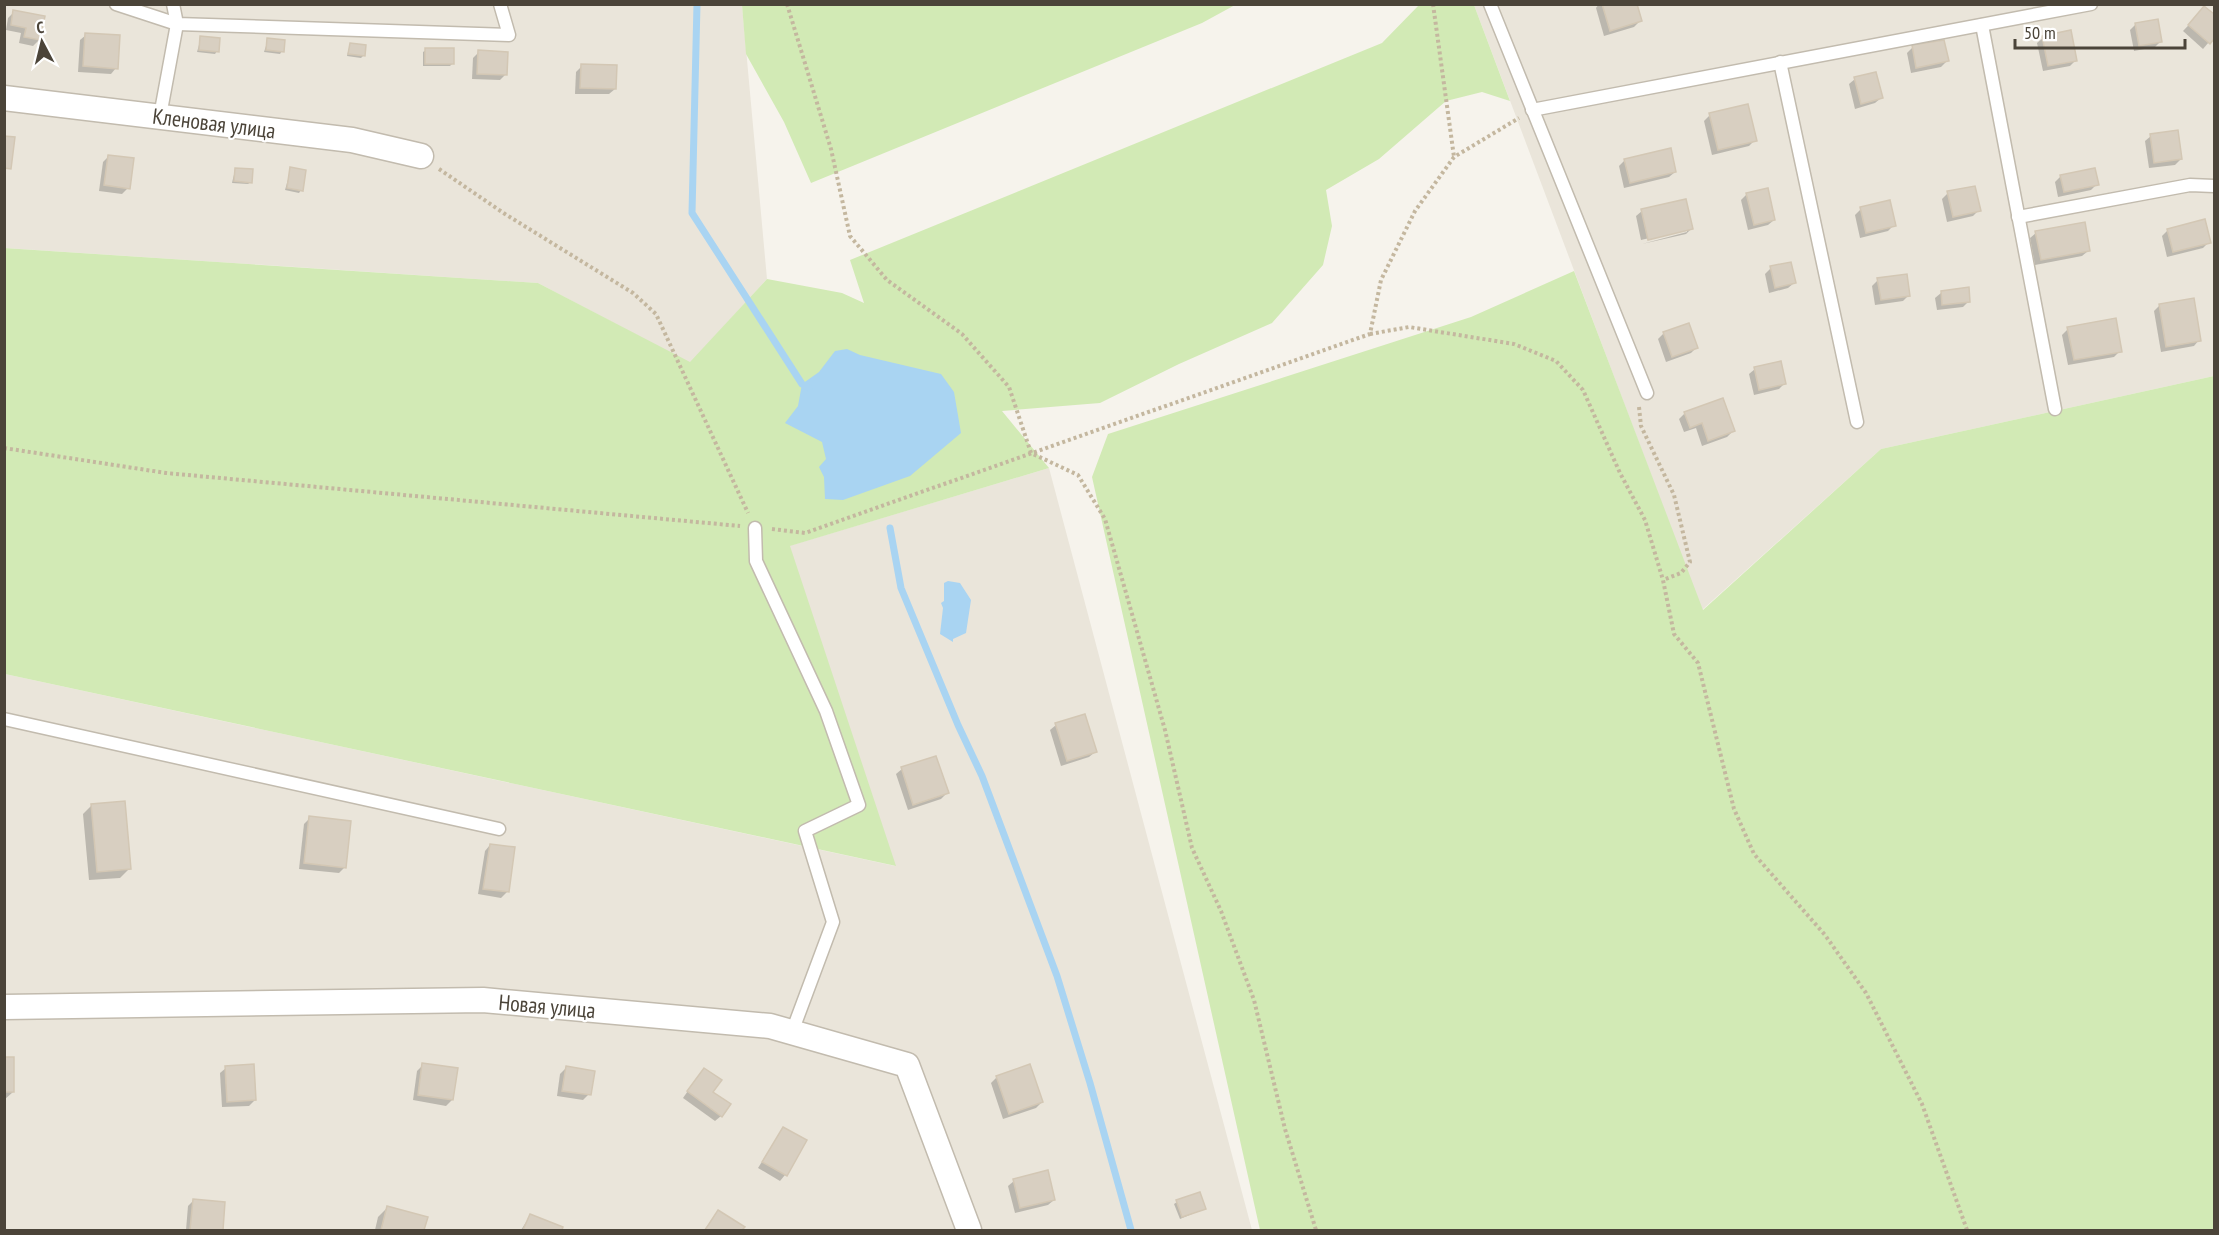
<svg xmlns="http://www.w3.org/2000/svg" width="2219" height="1235" viewBox="0 0 2219 1235" font-family="'PT Sans Narrow',sans-serif">
<style>
.residential{fill:#eae5da}
.green{fill:#d2eab5}
.water{fill:#a9d4f2}
.shadow{fill:#0003}
.lines{fill:none;stroke-linecap:round;stroke-linejoin:round}
.stream{stroke:#a9d4f2;stroke-width:7}
.building{fill:#d8cfc1;stroke:#d3c7b4;stroke-width:1.5}
.service-casing{stroke:#c2bbae;stroke-width:15}
.minor-casing{stroke:#c2bbae;stroke-width:27}
.path{stroke:#c4b79f;stroke-width:4;stroke-dasharray:3 3;stroke-linecap:butt}
.service{stroke:#fff;stroke-width:12}
.minor{stroke:#fff;stroke-width:24}
.labels{text-anchor:middle;stroke-width:4.5;stroke-linejoin:round;paint-order:stroke}
.street-label{font-size:22px;fill:#4b4439;stroke:#fff}
</style>
<rect width="100%" height="100%" fill="#f6f3ec"/>
<g class="residential">
<path d="M4 5H742L767 279 690 363 538 283 5 248Z"/>
<path d="M1474 5H2214V376L1881 449 1702 610Z"/>
<path d="M1049 468 1252 1230H5V674L895 866 789 546Z"/>
</g>
<g class="green">
<path d="M742 5V4L1235 5 1202 23 811 183 784 122 746 54Z"/>
<path d="M1419 5H1474L1510 101 1482 92 1446 101 1379 159 1326 190 1332 226 1323 265 1272 323 1179 364 1100 403 1002 411 1049 468 790 546 896 866 5 674 4 248 538 283 690 362 767 279 842 293 864 303 850 260 1382 43Z"/>
<path d="M1574 271 1703 610 1881 449 2214 376V1230H1260L1092 477 1108 434 1471 317Z"/>
</g>
<g class="water">
<path d="M847 349 860 355 941 374 954 392 961 433 910 476 843 500 825 499 824 477 819 467 826 459 822 442 785 423 798 406 802 384 819 372 835 351Z"/>
<path d="M948 581 960 583 971 600 966 633 953 639V642L940 634 943 608 941 603 944 601V583Z"/>
</g>
<g class="shadow">
<path d="M1599 4H1635L1640 21 1634 27 1604 36 1596 8Z"/>
<path d="M2205 8 2214 16V36L2203 49 2183 31Z"/>
<path d="M14 12 39 40 33 46 19 43 21 33 6 30 8 18Z"/>
<path d="M2136 24 2160 42 2155 47 2134 51 2130 30Z"/>
<path d="M86 35 116 68 111 74 78 72 80 40Z"/>
<path d="M201 38 217 51 215 54 197 52Z"/>
<path d="M2043 38 2076 60 2070 66 2043 71 2037 43Z"/>
<path d="M268 40 282 51 280 54 264 52Z"/>
<path d="M350 44 364 55 361 58 347 56Z"/>
<path d="M1913 47 1947 61 1941 67 1911 73 1907 53Z"/>
<path d="M426 50 453 63 450 66H423V52Z"/>
<path d="M479 52 506 74 500 80 472 79 473 58Z"/>
<path d="M582 66 615 89 609 94H575L576 72Z"/>
<path d="M1855 79 1881 98 1875 103 1855 109 1849 84Z"/>
<path d="M1710 115 1755 140 1749 146 1712 155 1704 121Z"/>
<path d="M2151 136 2181 159 2175 165 2149 168 2145 141Z"/>
<path d="M109 156 128 188 122 194 99 191 103 162Z"/>
<path d="M1625 160 1675 172 1669 177 1624 188 1619 166Z"/>
<path d="M291 169 301 190 299 193 285 190Z"/>
<path d="M235 170 251 182 248 184 232 183Z"/>
<path d="M2061 176 2097 184 2091 190 2058 197 2055 182Z"/>
<path d="M1948 193 1979 210 1973 216 1947 222 1942 199Z"/>
<path d="M1747 194 1774 220 1768 225 1748 230 1741 200Z"/>
<path d="M1861 209 1894 225 1888 231 1860 238 1855 215Z"/>
<path d="M1642 211 1692 228 1686 234 1642 244 1687 232V229L1641 240 1636 216Z"/>
<path d="M2168 230 2209 242 2203 248 2167 257 2162 236Z"/>
<path d="M2036 233 2088 251 2082 256 2035 265 2030 238Z"/>
<path d="M1771 268 1794 283 1788 288 1769 293 1765 274Z"/>
<path d="M1878 280 1909 295 1903 301 1875 305 1872 286Z"/>
<path d="M1941 293 1969 301 1963 307 1937 310 1935 298Z"/>
<path d="M2160 305 2199 340 2194 346 2161 352 2154 311Z"/>
<path d="M2068 329 2120 351 2114 357 2068 365 2062 335Z"/>
<path d="M1664 333 1697 347 1691 353 1666 362 1658 339Z"/>
<path d="M1755 369 1785 383 1779 389 1754 395 1749 374Z"/>
<path d="M1685 413 1733 431 1727 437 1702 446 1696 428 1684 432 1679 419Z"/>
<path d="M1056 725 1095 752 1089 757 1061 766 1050 730Z"/>
<path d="M902 769 947 793 941 799 908 810 896 774Z"/>
<path d="M92 805 129 869 120 878 89 880 83 814Z"/>
<path d="M310 818 345 867 339 873 299 869 304 824Z"/>
<path d="M490 845 507 892 501 898 478 894 485 851Z"/>
<path d="M4 1059 13 1092 4 1100Z"/>
<path d="M423 1065 452 1100 446 1106 413 1100 417 1071Z"/>
<path d="M226 1068 255 1100 249 1106 222 1107 220 1073Z"/>
<path d="M566 1068 589 1094 583 1100 557 1096 560 1074Z"/>
<path d="M699 1075 711 1092 721 1116 715 1121 683 1098Z"/>
<path d="M997 1077 1042 1102 1036 1108 1003 1119 991 1083Z"/>
<path d="M783 1128 785 1175 780 1181 758 1168Z"/>
<path d="M1014 1181 1054 1200 1048 1205 1015 1213 1008 1186Z"/>
<path d="M194 1200 224 1203 221 1230H186L188 1206Z"/>
<path d="M1177 1202 1204 1209 1180 1219 1174 1204Z"/>
<path d="M387 1208 426 1218 423 1230H375L378 1217Z"/>
<path d="M718 1212 743 1227 741 1230H704Z"/>
<path d="M530 1216 561 1228 560 1230H521Z"/>
</g>
<g class="lines">
<g class="stream">
<path d="M697 4 692 213 802 384 809 388"/>
<path d="M890 528 901 588 958 725 982 776 1057 976 1090 1083 1131 1230"/>
</g>
</g>
<g class="building">
<path d="M1602 4H1637L1642 21 1610 31Z"/>
<path d="M2204 6 2214 14V39L2210 44 2188 25Z"/>
<path d="M13 10 45 16 40 40 24 37 26 28 11 25Z"/>
<path d="M2158 19 2162 42 2139 46 2135 23Z"/>
<path d="M2071 30 2077 61 2048 66 2042 36Z"/>
<path d="M85 33 120 35 118 69 83 66Z"/>
<path d="M200 36 220 38 219 52 199 50Z"/>
<path d="M267 38 285 40 284 52 266 50Z"/>
<path d="M1944 40 1949 61 1916 68 1912 45Z"/>
<path d="M350 43 366 45 365 56 348 54Z"/>
<rect x="425" y="48" width="29" height="16"/>
<path d="M478 50 508 52 507 75 477 74Z"/>
<path d="M581 64 617 65 616 89 580 88Z"/>
<path d="M1876 72 1883 98 1861 104 1854 77Z"/>
<path d="M1748 104 1757 141 1718 150 1709 113Z"/>
<path d="M2178 130 2182 159 2154 163 2150 134Z"/>
<path d="M4 136 15 137 11 169 4 168Z"/>
<path d="M1671 148 1676 172 1630 183 1624 159Z"/>
<path d="M108 155 134 158 130 189 104 185Z"/>
<path d="M290 167 306 170 303 191 287 188Z"/>
<path d="M235 168 253 169 252 183 234 181Z"/>
<path d="M2095 168 2099 185 2064 192 2060 175Z"/>
<path d="M1975 186 1981 211 1953 217 1947 191Z"/>
<path d="M1768 188 1775 220 1754 225 1746 193Z"/>
<path d="M1686 199 1693 229 1648 240 1641 209Z"/>
<path d="M1890 200 1896 226 1866 233 1860 207Z"/>
<path d="M2205 219 2211 243 2173 252 2167 229Z"/>
<path d="M2085 222 2090 251 2041 260 2035 231Z"/>
<path d="M1791 262 1796 283 1775 288 1770 266Z"/>
<path d="M1907 274 1910 296 1881 300 1877 278Z"/>
<path d="M1969 287 1970 302 1942 305 1941 291Z"/>
<path d="M2194 298 2201 341 2166 347 2159 304Z"/>
<path d="M2116 318 2122 352 2074 360 2067 327Z"/>
<path d="M1689 323 1698 348 1672 357 1663 332Z"/>
<path d="M1781 361 1786 384 1759 390 1754 367Z"/>
<path d="M1723 398 1735 431 1708 441 1702 423 1690 428 1684 412Z"/>
<path d="M1085 714 1097 752 1067 761 1055 723Z"/>
<path d="M936 756 949 793 913 805 901 767Z"/>
<path d="M125 801 131 869 97 872 91 804Z"/>
<path d="M309 816 351 821 346 868 304 863Z"/>
<path d="M490 844 515 847 509 892 483 889Z"/>
<rect x="4" y="1057" width="10" height="35"/>
<path d="M422 1063 458 1068 453 1100 418 1095Z"/>
<path d="M254 1064 256 1100 227 1102 225 1066Z"/>
<path d="M1030 1064 1043 1102 1009 1114 996 1076Z"/>
<path d="M566 1066 595 1071 591 1095 562 1091Z"/>
<path d="M704 1068 722 1080 713 1092 731 1104 722 1117 687 1091Z"/>
<path d="M783 1127 807 1140 787 1176 762 1162Z"/>
<path d="M1048 1170 1055 1200 1020 1208 1013 1179Z"/>
<path d="M1200 1192 1206 1209 1182 1217 1176 1200Z"/>
<path d="M193 1199 225 1202 223 1230H190Z"/>
<path d="M387 1206 428 1217 424 1230H381Z"/>
<path d="M718 1210 745 1227 742 1230H705Z"/>
<path d="M530 1214 563 1227 562 1230H523Z"/>
</g>
<g class="lines">
<defs>
<g id="service">
<path d="M116 4 177 24 509 35 500 4"/>
<path d="M1490 4 1647 393"/>
<path d="M1982 25 2055 409"/>
<path d="M1780 62 1857 422"/>
<path d="M1532 110 2091 4"/>
<path d="M160 116 177 24 173 4"/>
<path d="M2018 217 2190 185 2214 186"/>
<path d="M755 528 756 561 826 711 859 805 805 831 833 922 792 1032"/>
<path d="M4 719 499 829"/>
</g>
<g id="minor">
<path d="M4 98 352 140 421 156"/>
<path d="M4 1007 483 1000 770 1026 907 1065 969 1230"/>
</g>
</defs>
<use href="#service" class="service-casing"/>
<use href="#minor" class="minor-casing"/>
<g class="path">
<path d="M787 4 831 149 850 236 887 280 962 334 1009 387 1031 453 1078 475 1105 519 1165 730 1192 848 1221 911 1254 1000 1285 1129 1316 1230"/>
<path d="M1433 4 1454 157"/>
<path d="M439 169 505 214 633 293 656 314 748 513"/>
<path d="M1370 334 1409 327 1514 344 1556 361 1583 390 1620 473 1645 520 1663 580 1674 634 1698 663 1734 809 1754 854 1825 935 1866 993 1922 1104 1967 1230"/>
<path d="M1639 407 1641 426 1674 495 1690 562 1681 573 1663 580"/>
<path d="M4 448 166 473 740 526"/>
<path d="M772 529 805 533 1370 334 1381 280 1415 211 1454 157 1519 118"/>
</g>
<use href="#service" class="service"/>
<use href="#minor" class="minor"/>
</g>
<g class="labels">
<g class="street-label">
<text transform="translate(214 123) rotate(7)" y="8">Кленовая улица</text>
<text transform="translate(547 1006) rotate(5)" y="8">Новая улица</text>
</g>
</g>
<rect width="2219" height="1235" fill="none" stroke="#4b4439" stroke-width="12"/>
<g transform="translate(42 42) rotate(353)" stroke="#ffffff" stroke-width="4.5" paint-order="stroke">
<path d="M0-4.5L10 22L0 15L-10 22Z" fill="#4b4439"/>
<text y="-9" font-size="16" font-weight="bold" text-anchor="middle" fill="#4b4439">С</text>
</g>
<path d="M2015 39v9h170v-9" fill="none" stroke="#4b4439" stroke-width="3"/>
<text x="2024" y="39" font-size="18" fill="#4b4439" stroke="#ffffff" stroke-width="4.5" paint-order="stroke">50 m</text>
</svg>
